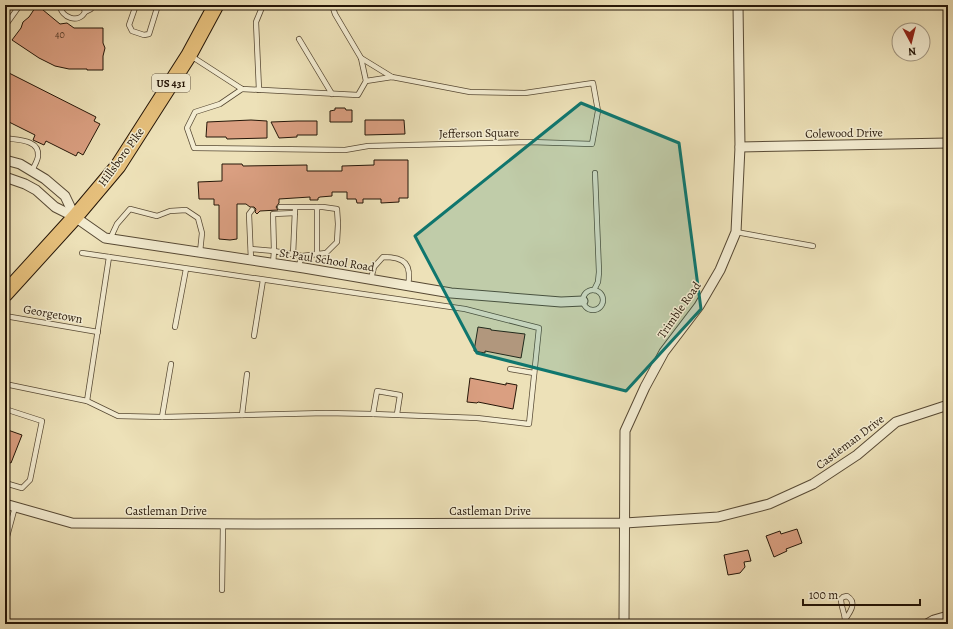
<svg xmlns="http://www.w3.org/2000/svg" width="953" height="629" viewBox="0 0 953 629" font-family="Alegreya,serif">
<style>
.building{fill:#da9f81;stroke:#251608}
.lines{fill:none;stroke-linecap:round;stroke-linejoin:round}
.service-casing{stroke:#574934;stroke-width:6}
.minor-casing{stroke:#574934;stroke-width:11}
.primary-casing{stroke:#251608;stroke-width:17}
.service{stroke:#f3ecd1;stroke-width:4.5}
.minor{stroke:#f3ecd1;stroke-width:9}
.primary{stroke:#e6c07c;stroke-width:15}
.marked{fill:#0f766e;fill-opacity:0.2;stroke:#0f766e;stroke-width:3;stroke-linejoin:round}
.labels{text-anchor:middle;stroke-width:3;stroke-linejoin:round;paint-order:stroke}
.number-label{font-size:10px;fill:#523826}
.shield{fill:#f3ecd1;stroke:#635644;stroke-width:1}
.shield-label{font-size:11px;font-weight:bold;fill:#251608}
.street-label{font-size:12px;fill:#251608;stroke:#f3ecd1}
</style>
<rect width="100%" height="100%" fill="#ede1b8"/>
<filter id="stains"><feTurbulence type="fractalNoise" baseFrequency=".005" numOctaves="4"/><feColorMatrix values="0 0 0 0 .2 0 0 0 0 .09 0 0 0 0 .02 0 0 0 .5 -.17"/></filter>
<radialGradient id="worn" r=".72"><stop offset=".6" stop-color="#630" stop-opacity="0"/><stop offset="1" stop-color="#630" stop-opacity=".3"/></radialGradient>
<g class="building">
<path d="M37 5 60 24 67 23 74 28H103V43L105 48 103 56V70H87V69H69L55 66 39 58 12 40 21 28 23 22 29 17Z"/>
<path d="M9 73 96 117 94 121 100 124 83 155 78 152 76 156 46 141 44 145 33 140 35 135 5 120V75L7 76Z"/>
<path d="M335 108H345L346 110H352V122H330V111L335 110Z"/>
<path d="M251 120 267 121V138L227 139 226 137H206L207 122Z"/>
<path d="M365 120H404L405 134 365 135Z"/>
<path d="M297 121H317V135H297V137L279 138 271 122Z"/>
<path d="M374 160H408V198H399V202L381 203V199H363V203H357L356 199H347V192H332V196L320 197 318 198V200H310V197L279 199V203L276 207 278 210 260 211 257 214 255 212 256 209 254 207H250L246 204H237V239L230 240 219 239V205H214V199H199L198 182 222 181V164H242L243 166 307 165V171H342V166L374 165Z"/>
<path d="M478 327 491 329V330L525 334 521 358 485 351V353L474 351Z"/>
<path d="M470 378 506 385V383L517 385 513 409 478 402 477 403 467 402Z"/>
<path d="M5 429 22 435 11 463 5 461Z"/>
<path d="M797 529 802 543 786 549 787 551 774 557 766 536 780 531 781 534Z"/>
<path d="M748 550 751 561 744 562 745 567 740 573 728 575 724 555Z"/>
</g>
<g class="lines">
<defs>
<g id="service">
<path d="M60 5C61 18 79 24 85 12L83 5"/>
<path d="M136 5 129 25 132 31 144 35 149 34 158 5"/>
<path d="M85 12 91 9 93 5"/>
<path d="M5 26 20 5"/>
<path d="M299 39 332 94"/>
<path d="M191 56 242 89 358 95 366 81 361 58 335 14 332 5"/>
<path d="M361 58 392 77"/>
<path d="M242 89 220 104 195 112 187 128 194 148 345 150 368 146 530 142 592 144 598 111 593 83 525 93 470 92 392 77 366 81"/>
<path d="M259 90 256 22 263 5"/>
<path d="M5 138C16 140 40 139 38 156 38 160 34 166 32 171"/>
<path d="M280 207H323L337 209 338 224 337 242 326 253 302 256 298 268"/>
<path d="M736 232 813 246"/>
<path d="M110 239 117 224 130 209 157 216 170 211 186 210 198 218 202 233 200 252"/>
<path d="M251 249 274 251 273 214 295 213"/>
<path d="M317 254V207"/>
<path d="M293 255 295 210"/>
<path d="M251 260 249 214 252 210"/>
<path d="M273 264 274 251 302 256"/>
<path d="M371 279 374 267 383 257C405 257 412 264 408 286"/>
<circle cx="593" cy="300" r="10"/>
<path d="M594 290 598 282 599 272 595 173"/>
<path d="M5 316 98 332"/>
<path d="M175 327 186 269"/>
<path d="M254 336 263 280"/>
<path d="M510 369 534 373"/>
<path d="M5 384 87 401 118 416 162 417 326 413 373 414 477 418 529 424 539 328 465 309 82 253"/>
<path d="M87 401 109 257"/>
<path d="M5 409 42 421 30 480 22 488 5 483"/>
<path d="M373 414 377 391 400 395 397 414"/>
<path d="M242 415 247 374"/>
<path d="M162 417 171 364"/>
<path d="M5 544 15 507"/>
<path d="M222 590 223 524"/>
<path d="M845 624C846 615 841 608 841 599L843 597 847 596C857 602 851 611 846 618"/>
</g>
<g id="minor">
<path d="M740 147 948 143"/>
<path d="M5 160 20 164 45 179 65 196 75 217"/>
<path d="M5 177 25 184 36 190 55 207 75 217 105 238 304 268 451 293 561 302 583 301"/>
<path d="M5 504 72 523 257 524 625 523 718 517 769 504 813 484 857 455 896 422 948 405"/>
<path d="M624 624 625 431 645 387 664 352 699 306 720 270 736 232 740 147 738 5"/>
<path d="M927 624 934 620 948 616"/>
</g>
<path id="primary" d="M5 294 75 217 118 166 189 55 216 5"/>
</defs>
<use href="#service" class="service-casing"/>
<use href="#minor" class="minor-casing"/>
<use href="#primary" class="primary-casing"/>
<use href="#service" class="service"/>
<use href="#minor" class="minor"/>
<use href="#primary" class="primary"/>
</g>
<path class="marked" d="M581 103 679 143 701 309 626 391 477 353 415 236Z"/>
<g class="labels">
<g class="number-label">
<text x="60" y="38">40</text>
</g>
<rect class="shield" x="152" y="74" width="38" height="18" rx="3"/>
<g class="shield-label">
<text x="171" y="87">US 431</text>
</g>
<g class="street-label">
<text transform="translate(479 133) rotate(-1)" y="4">Jefferson Square</text>
<text transform="translate(844 133) rotate(-1)" y="4">Colewood Drive</text>
<text transform="translate(121 157) rotate(-54)" y="4">Hillsboro Pike</text>
<text transform="translate(327 260) rotate(9)" y="4">St Paul School Road</text>
<text transform="translate(679 310) rotate(-55)" y="4">Trimble Road</text>
<text transform="translate(53 314) rotate(10)" y="4">Georgetown</text>
<text transform="translate(850 442) rotate(-37)" y="4">Castleman Drive</text>
<text x="166" y="515">Castleman Drive</text>
<text x="490" y="515">Castleman Drive</text>
</g>
</g>
<rect width="953" height="629" fill="none" stroke="#ede1b8" stroke-width="20"/>
<rect x="6" y="6" width="941" height="617" fill="none" stroke="#251608" stroke-width="2"/>
<rect x="10" y="10" width="933" height="609" fill="none" stroke="#251608"/>
<g transform="translate(911 42) rotate(173)"><circle r="19" fill="#f3ecd1" stroke="#a19681"/>
<path d="M0-3L7 15L0 10L-7 15Z" fill="#8f2418"/>
<text y="-6" font-size="11" font-weight="bold" text-anchor="middle" fill="#251608">N</text>
</g>
<path d="M803 599v6h117v-6" fill="none" stroke="#251608" stroke-width="2"/>
<text x="809" y="599" font-size="12" fill="#251608" stroke="#f3ecd1" stroke-width="3" paint-order="stroke">100 m</text>
<rect width="100%" height="100%" filter="url(#stains)"/>
<rect width="100%" height="100%" fill="url(#worn)"/>
</svg>
